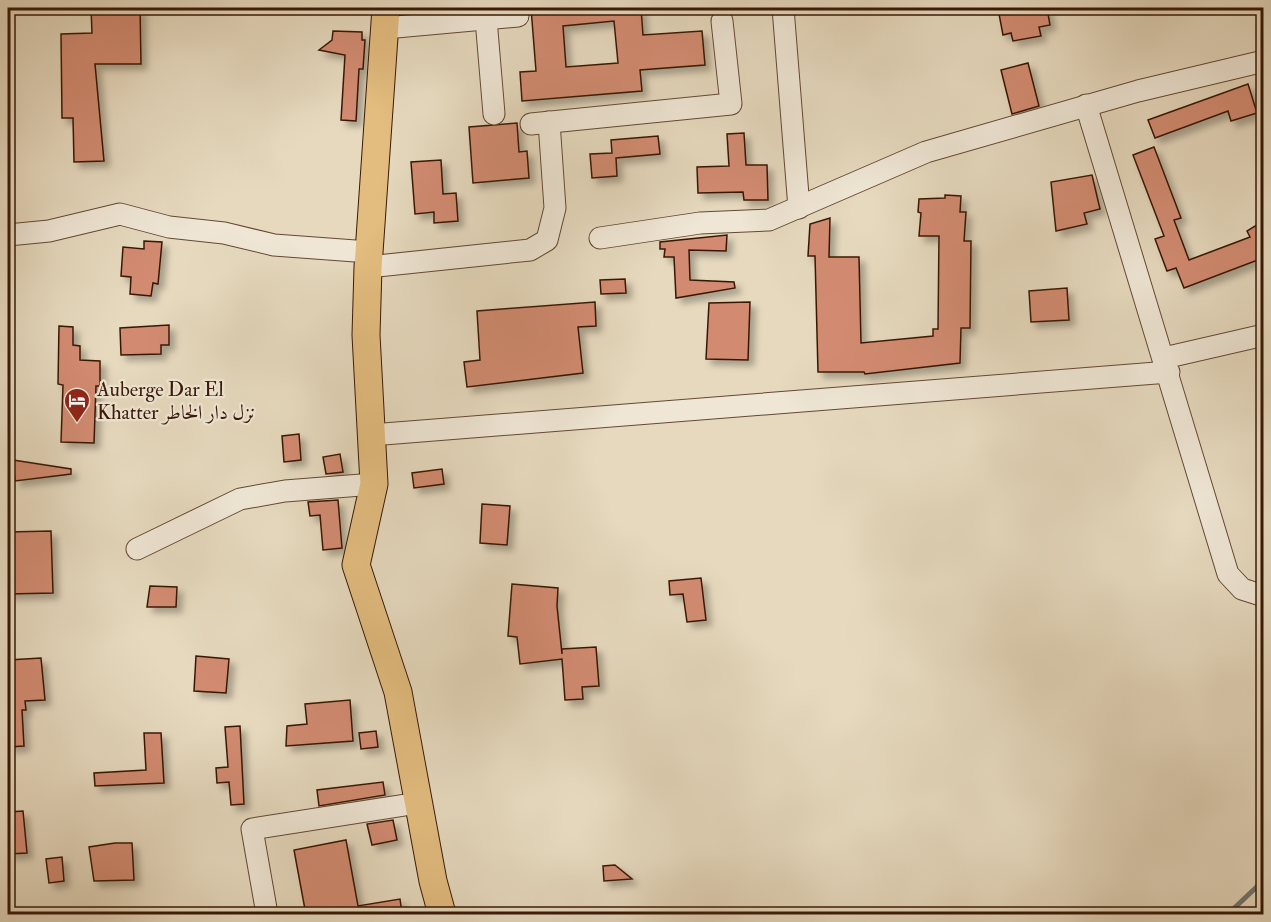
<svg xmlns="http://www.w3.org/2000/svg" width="1271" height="922" viewBox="0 0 1271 922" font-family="'IM FELL Double Pica',Amiri,serif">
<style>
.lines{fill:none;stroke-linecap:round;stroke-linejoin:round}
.stream{stroke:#737773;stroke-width:5}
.building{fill:#d28b71;stroke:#381806;stroke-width:1.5;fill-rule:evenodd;filter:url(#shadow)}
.minor-casing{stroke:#644834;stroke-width:23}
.major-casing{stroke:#381806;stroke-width:29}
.minor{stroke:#efe6d5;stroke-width:21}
.major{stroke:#e3bc7f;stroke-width:27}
.labels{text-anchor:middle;stroke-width:4.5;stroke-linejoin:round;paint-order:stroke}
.poi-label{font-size:20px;fill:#381806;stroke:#efe6d5;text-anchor:start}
</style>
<defs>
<filter id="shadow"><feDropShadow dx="5.5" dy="5.5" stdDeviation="3" flood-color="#0004"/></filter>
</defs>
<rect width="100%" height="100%" fill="#e6d9be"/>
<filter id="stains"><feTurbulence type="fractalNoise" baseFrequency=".00333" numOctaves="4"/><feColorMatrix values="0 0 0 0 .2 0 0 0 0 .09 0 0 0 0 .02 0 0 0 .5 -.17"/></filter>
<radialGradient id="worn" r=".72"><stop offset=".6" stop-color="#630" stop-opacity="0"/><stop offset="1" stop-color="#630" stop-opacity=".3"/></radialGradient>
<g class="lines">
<path class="stream" d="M1228 914 1264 880"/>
</g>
<g class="building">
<path d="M91 8H140L141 64H95L104 161 74 162 73 118H62L61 34 92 33Z"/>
<path d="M531 8H641L643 35 702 31 705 65 640 70 642 91 522 101 520 72 536 71ZM614 21 618 63 566 67 563 26Z"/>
<path d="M1039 8H1047L1050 25 1039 27 1041 36 1013 41 1011 33 1003 35 999 14Z"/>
<path d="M333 31 362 32V40H365L363 69H359L356 121 341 120 345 55 319 50 332 40Z"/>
<path d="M1028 63 1039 106 1012 114 1001 70Z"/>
<path d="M1248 84 1257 113 1231 121 1228 111 1155 138 1148 120Z"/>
<path d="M517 123 519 152 527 151 529 178 473 183 469 127Z"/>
<path d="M744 133 746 165H767L768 200H744L743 192 698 193 697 167 729 166 727 134Z"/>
<path d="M658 136 660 154 616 158 617 176 592 178 590 154 612 153 611 140Z"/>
<path d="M1154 147 1181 218 1174 220 1189 260 1250 237 1247 231 1263 221V258L1184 288 1176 268 1167 271 1155 239 1164 236 1133 155Z"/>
<path d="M441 160 443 194 456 193 458 221 434 223V212L415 214 411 162Z"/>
<path d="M1092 175 1100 209 1084 213 1087 224 1056 231 1051 182Z"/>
<path d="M945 195 961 196 960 212H966L964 241H971L970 328H961L960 363 865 374 864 372H818L815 256H808L810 224 830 218 829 257H859L861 343 933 336V329H938L939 236H919L921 213 918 212 919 199 945 198Z"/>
<path d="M727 235 726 251 689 250 690 280 734 282 735 288 676 298 674 257H664L665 249H660V242Z"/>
<path d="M144 241 162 242 158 284 153 283 151 296 130 294 131 277 121 276 123 247 144 249Z"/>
<path d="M625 279 626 293 601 294 600 280Z"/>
<path d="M1067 288 1069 320 1031 322 1029 291Z"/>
<path d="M595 302 596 326 578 327 583 373 467 387 464 362 480 360 477 311Z"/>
<path d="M750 302 748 360 706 359 709 303Z"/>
<path d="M169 325V345H161V354L121 355 120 328Z"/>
<path d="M59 326 73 327V345L80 346V360L100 361V386H96L94 443 61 442 63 385 58 384Z"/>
<path d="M299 434 301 460 284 462 282 436Z"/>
<path d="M340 454 343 472 326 474 323 457Z"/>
<path d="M13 460 71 469V474L15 481Z"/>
<path d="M442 469 444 484 414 488 412 473Z"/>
<path d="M338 500 342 548 323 550 320 515 310 516 308 502Z"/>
<path d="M482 504 510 506 507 545 480 543Z"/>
<path d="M51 531 53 593 8 594V532Z"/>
<path d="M701 578 706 620 687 622 683 594 670 595 669 581Z"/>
<path d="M512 584 558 588 557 606 562 654V649L596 647 599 686 582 687 583 699 565 700 562 659 520 664 517 637 508 636Z"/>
<path d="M150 586 177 587 176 607H147Z"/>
<path d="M196 656 229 659 226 693 194 691Z"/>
<path d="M41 658 45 700 25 701 26 710H22L24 746 8 747V660Z"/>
<path d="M350 700 353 741 286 746 287 726 307 724 305 704Z"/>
<path d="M240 726 244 804 231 805 229 782 217 783 216 768 228 767 225 727Z"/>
<path d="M376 731 378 747 361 749 359 733Z"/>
<path d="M144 733H161L164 783 95 786 94 773 146 770Z"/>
<path d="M383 782 385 795 319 806 317 790Z"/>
<path d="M23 811 27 853 8 854V812Z"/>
<path d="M393 820 397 840 372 845 367 824Z"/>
<path d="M346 840 358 906 400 899 402 913 306 915 294 850Z"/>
<path d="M115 843H132L134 880 94 881 89 847Z"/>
<path d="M62 857 64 881 49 883 46 859Z"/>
<path d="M615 865 632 879 604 881 603 866Z"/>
</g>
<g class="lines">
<defs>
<g id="minor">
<path d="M783 8 799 208"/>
<path d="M486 19 494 114"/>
<path d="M385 28 518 16"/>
<path d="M1086 105 1228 574 1242 589 1264 596"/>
<path d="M531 124 731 104 722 21"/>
<path d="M8 235 49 231 120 214 169 227 224 233 274 245 369 252"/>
<path d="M600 238 700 223 769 220 926 152 1138 91 1264 61"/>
<path d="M368 267 530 250 547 240 555 208 549 122"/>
<path d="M1164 358 1264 335"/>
<path d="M371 435 1169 372"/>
<path d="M137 549 240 499 285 491 374 484"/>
<path d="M267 914 252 829 418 803"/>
</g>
<path id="major" d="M386 8 368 267 366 335 374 484 356 565 398 692 433 881 442 914"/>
</defs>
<use href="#minor" class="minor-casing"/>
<use href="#major" class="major-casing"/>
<use href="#minor" class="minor"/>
<use href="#major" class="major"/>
</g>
<defs>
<symbol id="hotel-pin" viewBox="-11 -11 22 30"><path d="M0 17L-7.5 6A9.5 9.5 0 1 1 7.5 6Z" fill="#8f2418" stroke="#efe6d5"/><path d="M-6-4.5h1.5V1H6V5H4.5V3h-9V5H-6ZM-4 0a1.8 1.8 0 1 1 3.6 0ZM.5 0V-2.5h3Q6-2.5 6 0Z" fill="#fff"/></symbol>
</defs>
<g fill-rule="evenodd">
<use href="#hotel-pin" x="62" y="386" width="30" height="40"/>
</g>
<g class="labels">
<g class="poi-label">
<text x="97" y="396">Auberge Dar El<tspan x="97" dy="23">Khatter نزل دار الخاطر</tspan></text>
</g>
</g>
<rect width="1271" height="922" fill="none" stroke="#e6d9be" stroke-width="30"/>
<rect x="9" y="9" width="1253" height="904" fill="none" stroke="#381806" stroke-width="3"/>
<rect x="15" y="15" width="1241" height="892" fill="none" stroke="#381806" stroke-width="1.5"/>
<rect width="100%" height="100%" filter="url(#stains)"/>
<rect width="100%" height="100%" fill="url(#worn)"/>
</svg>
